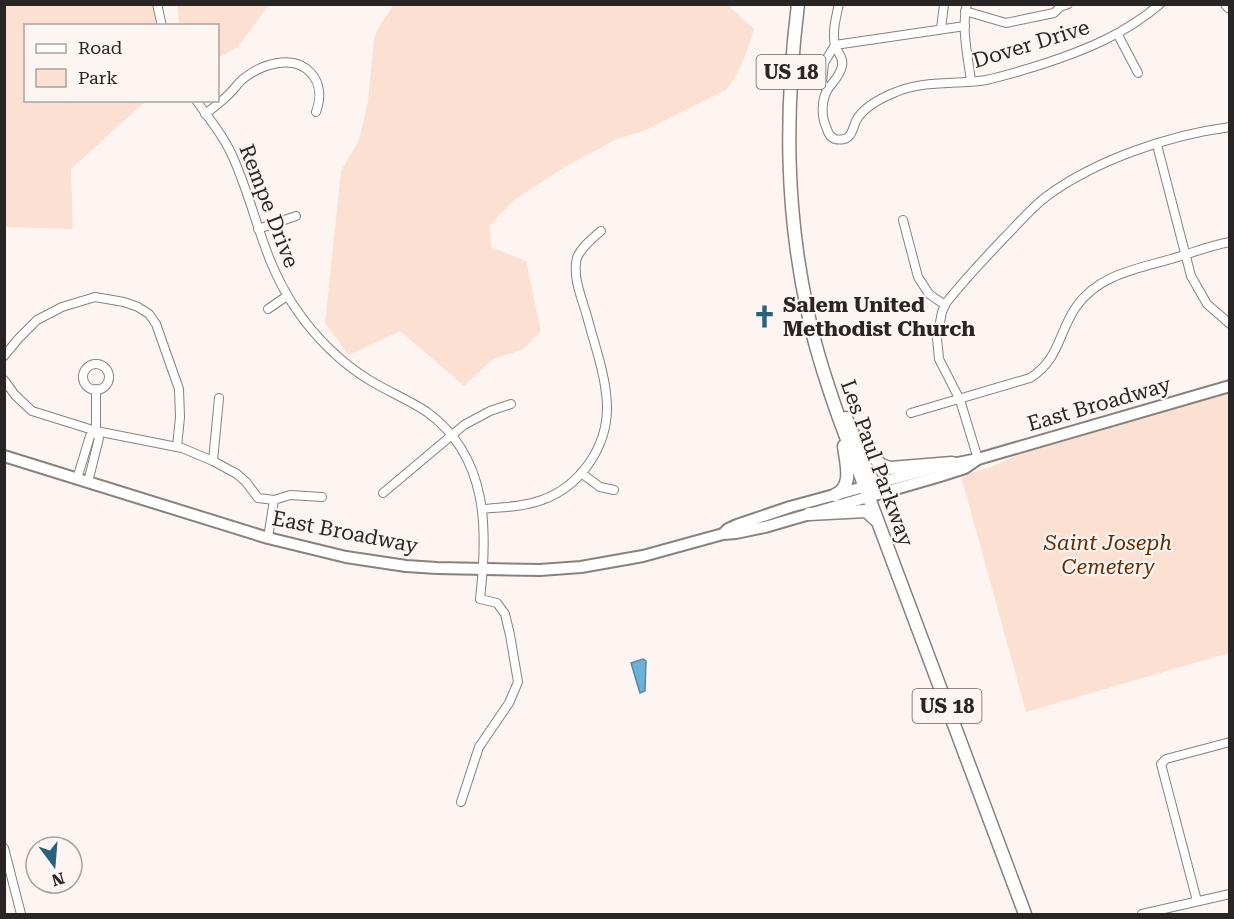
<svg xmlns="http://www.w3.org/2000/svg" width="1234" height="919" viewBox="0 0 1234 919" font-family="'Roboto Serif',serif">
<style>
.green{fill:#fce1d2}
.water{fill:#6ab2d8;stroke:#5688a2;stroke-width:1.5}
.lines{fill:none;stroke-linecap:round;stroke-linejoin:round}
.street-casing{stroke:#88817e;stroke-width:10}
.secondary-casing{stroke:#88817e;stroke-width:14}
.primary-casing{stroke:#88817e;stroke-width:15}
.street{stroke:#fff;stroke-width:8}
.secondary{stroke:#fff;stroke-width:10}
.primary{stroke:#fff;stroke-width:12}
.labels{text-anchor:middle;stroke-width:4.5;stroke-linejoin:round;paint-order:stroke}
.shield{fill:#fdf5f2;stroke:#686362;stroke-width:1.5}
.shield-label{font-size:20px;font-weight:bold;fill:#282524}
.street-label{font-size:21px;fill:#282524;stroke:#fdf5f2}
.poi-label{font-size:21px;font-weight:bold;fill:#282524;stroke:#fdf5f2;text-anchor:start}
.park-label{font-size:21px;font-style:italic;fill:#652c00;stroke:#fdf5f2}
</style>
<rect width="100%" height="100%" fill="#fdf5f2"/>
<g class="green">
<path d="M5 5H152L158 25 26 26V100L146 101 71 169 73 229 5 227Z"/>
<path d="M177 5V4L269 5 238 47 218 58V26L179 25Z"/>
<path d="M393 5H728L754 29C747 51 741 72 726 90L646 130 617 139 565 167 514 200 490 225 491 247 526 261 541 331 522 350 493 359 464 386 400 331 349 355 325 323 341 171 359 140 368 101 374 38 380 25Z"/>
<path d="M1229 392V653L1026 712 961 476 991 467 1020 454Z"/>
</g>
<path class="water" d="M643 659 646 661 645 691 640 693 631 663Z"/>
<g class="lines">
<defs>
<g id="street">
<path d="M157 4 162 26"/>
<path d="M839 4C836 17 832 32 835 45 837 53 844 57 842 66 840 76 833 82 828 89 821 100 821 117 827 129 828 133 830 137 835 139 838 140 845 140 848 137 853 133 853 127 856 121 863 107 881 98 896 92 924 80 956 85 986 80 1005 76 1024 70 1043 64 1086 50 1125 34 1160 4"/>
<path d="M967 4C961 28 968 57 971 81"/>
<path d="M1225 4 1228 8"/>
<path d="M965 11 1006 23 1054 13 1060 7 1068 4"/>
<path d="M941 29 944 4"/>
<path d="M1118 35 1138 73"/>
<path d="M827 90 822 82 824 63 835 45 965 26"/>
<path d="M196 100C210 120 226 139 235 162 257 213 263 261 296 309 315 337 342 364 371 381 389 392 409 400 427 412 489 457 488 531 480 599L497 603 505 614 510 635 518 682 509 703 479 747 461 802"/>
<path d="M205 114C213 108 220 103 227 96 233 91 237 84 243 79 260 65 293 53 311 73 321 84 321 99 316 112"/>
<path d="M1157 145 1191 276 1207 304 1230 324"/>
<path d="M903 220 918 277 929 294 945 305"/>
<path d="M258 229 296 216"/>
<path d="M268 309 287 296"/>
<path d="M4 356 19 338 37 320 62 307 95 297 124 302 138 307 149 314 156 324 179 389 180 417 177 447"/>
<circle cx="96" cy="377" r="13"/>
<path d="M4 380 15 395 32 411 96 431 182 448 213 461 237 474 246 482 258 498 274 500"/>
<path d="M911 413 1030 378C1060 359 1058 333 1076 307 1100 272 1144 268 1181 256 1197 251 1213 245 1230 242"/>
<path d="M978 459 960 400 939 359 937 338 942 312 946 303C964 280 984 259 1004 238 1018 224 1031 208 1047 196 1096 160 1169 135 1230 127"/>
<path d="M213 461 219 398"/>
<path d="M581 473 600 487 614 490"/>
<path d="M77 479 90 436 96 431"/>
<path d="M88 482 99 438 96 431V389"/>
<path d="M383 493 464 425 490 411 511 404"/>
<path d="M483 509C503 507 523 507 542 500 581 486 608 446 607 405 606 375 594 344 587 316 582 299 572 276 577 258 581 247 593 238 601 231"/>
<path d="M268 538 274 500 290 495 322 497"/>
<path d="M4 848 21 914"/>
<path d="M1197 901 1161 764 1166 759 1230 742"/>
<path d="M1142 914 1230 894"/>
</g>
<g id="secondary">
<path d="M4 456 268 538 346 557 406 566 437 568 540 570 581 567 643 556 723 534 736 533 765 527 940 476 965 468 978 459"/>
<path d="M724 533 728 529 737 525 790 507 937 467 978 459 1230 386"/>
</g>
<g id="primary">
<path d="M798 4C785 110 785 209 808 313 815 349 827 384 839 418L1025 914"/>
<path d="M846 418C856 435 868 489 886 493"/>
<path d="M871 454 881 465 890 468 952 463"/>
<path d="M835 495C854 486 846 464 844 446"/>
<path d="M809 514 866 511 876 520"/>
</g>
</defs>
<use href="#street" class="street-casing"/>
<use href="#secondary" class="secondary-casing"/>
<use href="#primary" class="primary-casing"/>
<use href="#street" class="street"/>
<use href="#secondary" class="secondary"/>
<use href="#primary" class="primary"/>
</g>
<defs>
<symbol id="church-bare" viewBox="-9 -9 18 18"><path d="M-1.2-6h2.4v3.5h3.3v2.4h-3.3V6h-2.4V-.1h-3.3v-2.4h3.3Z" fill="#29607b" stroke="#fdf5f2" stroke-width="2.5" paint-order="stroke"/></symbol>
</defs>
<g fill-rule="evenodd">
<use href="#church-bare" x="748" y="300" width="33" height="33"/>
</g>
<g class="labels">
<g class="shield">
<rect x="756.5" y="55" width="69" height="34" rx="4.5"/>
<rect x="912.5" y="689" width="69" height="34" rx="4.5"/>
</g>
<g class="shield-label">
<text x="791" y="79">US 18</text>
<text x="947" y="713">US 18</text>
</g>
<g class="street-label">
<text transform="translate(1031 44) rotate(-17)" y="7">Dover Drive</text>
<text transform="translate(269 206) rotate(69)" y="7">Rempe Drive</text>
<text transform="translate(1099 404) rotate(-16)" y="7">East Broadway</text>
<text transform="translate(877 463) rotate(70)" y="7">Les Paul Parkway</text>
<text transform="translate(345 532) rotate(11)" y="7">East Broadway</text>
</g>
<g class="poi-label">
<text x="783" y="312">Salem United<tspan x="783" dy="24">Methodist Church</tspan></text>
</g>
<g class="park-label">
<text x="1108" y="550">Saint Joseph<tspan x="1108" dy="24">Cemetery</tspan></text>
</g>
</g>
<rect width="1234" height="919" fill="none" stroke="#282524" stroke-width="12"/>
<rect x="24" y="24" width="195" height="78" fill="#fdf5f2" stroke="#a8a2a0" stroke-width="1.5"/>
<rect x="36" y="44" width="30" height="9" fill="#ffffff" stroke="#a8a2a0" stroke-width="1.5"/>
<text x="78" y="54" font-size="18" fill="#282524">Road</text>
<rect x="36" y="69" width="30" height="18" fill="#fce1d2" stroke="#a8a2a0" stroke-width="1.5"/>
<text x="78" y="84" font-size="18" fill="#282524">Park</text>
<g transform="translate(54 865) rotate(164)"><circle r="28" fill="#fdf5f2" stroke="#a8a2a0" stroke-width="1.5"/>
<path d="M0-4.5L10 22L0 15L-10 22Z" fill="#29607b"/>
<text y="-9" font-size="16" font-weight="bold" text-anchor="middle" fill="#282524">N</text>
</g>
</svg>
